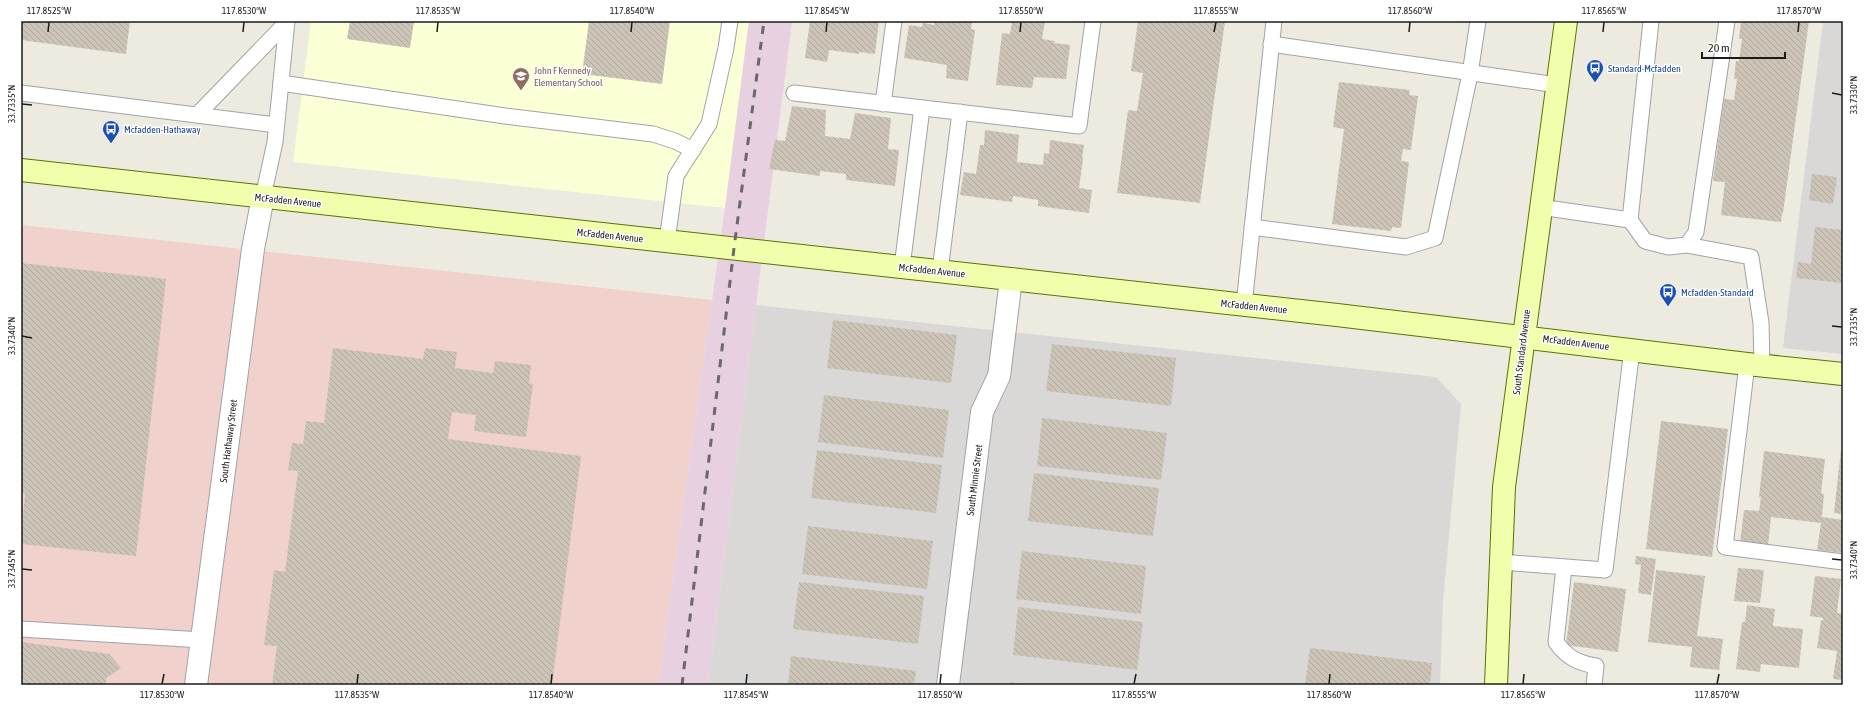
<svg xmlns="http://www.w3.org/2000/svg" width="1864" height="706" viewBox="0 0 1864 706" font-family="'Asap Condensed',sans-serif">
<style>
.residential{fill:#d9d8d7}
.commercial{fill:#f0d1cc}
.education{fill:#faffd6}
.railway{fill:#e7d0e0}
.building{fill:url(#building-back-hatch)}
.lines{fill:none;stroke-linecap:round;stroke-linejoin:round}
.lane-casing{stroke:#a2a2a2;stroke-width:17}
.street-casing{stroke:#a2a2a2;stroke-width:24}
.secondary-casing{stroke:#5a7300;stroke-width:24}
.lane{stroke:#fff;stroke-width:15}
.street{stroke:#fff;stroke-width:22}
.secondary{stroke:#f1feac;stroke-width:22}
.rail{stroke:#696969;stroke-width:3;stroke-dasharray:8 8;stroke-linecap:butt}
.ticks{fill:none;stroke:#1b1b1b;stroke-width:1.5}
.labels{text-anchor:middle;stroke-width:3;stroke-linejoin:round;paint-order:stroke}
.transit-label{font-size:10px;fill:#164399;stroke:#fff;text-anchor:start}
.education-label{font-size:10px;fill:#785e54;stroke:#fff;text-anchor:start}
.street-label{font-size:10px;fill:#1b1b1b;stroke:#fff}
.neatline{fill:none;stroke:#1b1b1b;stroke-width:1.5}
.ticks-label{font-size:10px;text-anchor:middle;fill:#1b1b1b}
</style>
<defs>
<pattern id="building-back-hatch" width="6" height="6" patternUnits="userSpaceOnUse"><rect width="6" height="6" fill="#cdc4b8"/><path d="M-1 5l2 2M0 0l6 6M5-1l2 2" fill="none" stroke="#afa89e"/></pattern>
</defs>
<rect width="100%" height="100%" fill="#edeadf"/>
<g class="residential">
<path d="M1823 21H1843V354L1783 348Z"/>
<path d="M756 305 1436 377 1461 404 1443 601 1440 685H708Z"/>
</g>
<path class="commercial" d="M21 225 712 300 658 685H21Z"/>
<path class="education" d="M311 21H749L725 208 293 162Z"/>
<path class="railway" d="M749 21H792L708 685H658L725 208Z"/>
<g class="building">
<path d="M21 21H130L126 54 21 40Z"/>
<path d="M350 21H414L410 48 347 39Z"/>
<path d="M589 21H670L662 84 582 74Z"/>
<path d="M810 21H879L875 54 859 52V54L829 50 827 62 805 58Z"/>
<path d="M935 21H972L971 29 975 30 968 81 946 78 947 65 904 58 909 25 922 27 923 23 934 25Z"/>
<path d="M1012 21H1045L1042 39 1055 41 1054 43 1070 45 1066 79 1034 77 1032 88 996 85 1002 33 1010 34Z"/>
<path d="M1138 21H1225L1200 203 1117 193 1128 110 1137 111 1143 73 1131 71Z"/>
<path d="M1741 21H1809L1783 213H1782L1781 222 1721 215 1725 182 1713 181 1724 99 1734 100 1737 79H1734L1736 61H1739L1742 39H1739Z"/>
<path d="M1339 82 1410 90 1409 95 1418 96 1411 150 1403 149 1401 161 1409 162 1401 228 1392 227 1391 231 1332 224 1344 129 1333 127Z"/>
<path d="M792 106 826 110 825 136 850 139 855 113 891 118 888 149 899 150 895 186 846 180V174L820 171V176L769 169 775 140 785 141Z"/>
<path d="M985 130 1019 135 1017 162 1043 165 1044 153 1049 154 1050 140 1084 145 1082 158H1083L1079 188 1092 190 1089 213 1038 206V200L1013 196 1012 202 960 195 964 172 976 174 980 145H984Z"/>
<path d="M1812 174 1837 177 1833 204 1809 200Z"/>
<path d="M1815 227 1843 230V283L1796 278 1798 262 1811 264Z"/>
<path d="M21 263 166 279 136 556 21 544 25 493 21 492Z"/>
<path d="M833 320 957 335 951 383 827 368Z"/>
<path d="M1052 344 1176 358 1171 406 1046 391Z"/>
<path d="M333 348 423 359 425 348 457 352 455 368 493 373 495 361 531 365 529 383 533 384 526 437 474 431 476 415 452 412 448 439 581 456 552 685H272L277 646 264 645 274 570 285 572 298 471 288 470 292 443 303 444 306 421 324 423Z"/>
<path d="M824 395 949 410 943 458 818 442Z"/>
<path d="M1042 418 1167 433 1161 480 1037 466Z"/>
<path d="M1661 421 1728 429 1712 557 1646 549Z"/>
<path d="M817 450 942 465 936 513 811 498Z"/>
<path d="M1841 450 1843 451V514L1834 513Z"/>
<path d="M1764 451 1825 459 1821 493 1824 494 1822 517 1843 520V553L1817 550 1821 523 1771 517 1768 546 1740 543 1744 510 1759 511 1761 497H1759Z"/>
<path d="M1034 473 1159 488 1153 536 1028 521Z"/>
<path d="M808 526 933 541 927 589 802 574Z"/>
<path d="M1022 551 1146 566 1141 614 1016 599Z"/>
<path d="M1636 556 1656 559 1651 595 1638 593 1641 565 1635 564Z"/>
<path d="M1738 568 1764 570 1760 603 1734 601Z"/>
<path d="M1656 570 1705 576 1697 636 1723 639 1719 670 1690 667 1692 647 1648 642Z"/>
<path d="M1815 576 1841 579 1837 613 1843 614V680L1833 679 1837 651 1817 648 1821 620 1823 621V618L1810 616Z"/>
<path d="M799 582 924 596 918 644 793 629Z"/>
<path d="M1574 582 1626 589 1618 652 1566 645Z"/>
<path d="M1747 605 1775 609 1773 626 1803 629 1799 668 1761 664 1760 672 1736 669 1742 622H1745Z"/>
<path d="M1018 607 1143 622 1137 670 1013 655Z"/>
<path d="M21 642 109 654 121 668 106 678V685H21Z"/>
<path d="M1310 648 1432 663 1430 685H1305Z"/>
<path d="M791 656 916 671 914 685H788Z"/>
<path d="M1010 682 1024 684V685H1010Z"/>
</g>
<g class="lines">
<defs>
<g id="lane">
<path d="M1651 21 1630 220 1645 241 1668 247 1687 245 1696 232 1727 21"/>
<path d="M1271 44 1557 85"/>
<path d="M281 83 505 116 653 134 675 141 693 150"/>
<path d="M21 93 276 125"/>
<path d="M794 93 1079 126 1093 21"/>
<path d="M883 104 894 21"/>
<path d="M197 115 287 22"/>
<path d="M263 197 275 142 287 21"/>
<path d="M1540 207 1630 220"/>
<path d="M1252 227 1406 247 1435 238 1470 74 1478 21"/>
<path d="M667 241 676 176 709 124 726 48 730 21"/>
<path d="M1687 245 1751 257 1761 323 1762 365"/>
<path d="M902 267 922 108"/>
<path d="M940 271 960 112"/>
<path d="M1244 305 1274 21"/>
<path d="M1747 364 1725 547 1843 562"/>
<path d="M1501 562 1605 570 1632 349"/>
<path d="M1564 567 1556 642C1566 657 1578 663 1596 666L1594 685"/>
<path d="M21 629 202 640"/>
</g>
<g id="street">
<path d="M196 685 253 249 263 197"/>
<path d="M948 685 982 412 999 376 1011 279"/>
</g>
<g id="secondary">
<path d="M21 170 1337 315 1747 364 1843 374"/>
<path d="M1496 685 1504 487 1566 21"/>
</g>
</defs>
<use href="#lane" class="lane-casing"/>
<use href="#street" class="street-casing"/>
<use href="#secondary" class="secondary-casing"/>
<use href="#lane" class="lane"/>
<use href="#street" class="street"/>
<use href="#secondary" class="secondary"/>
<path class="rail" d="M682 685 734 248 764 21"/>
</g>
<path class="ticks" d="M48 32 49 22M243 32 244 22M437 32 438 22M631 32 632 22M826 32 827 22M1020 32 1021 22M1214 32 1216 22M1409 32 1410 22M1603 32 1604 22M1798 32 1799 22M1832 93 1842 95M22 104 32 105M1832 326 1842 327M22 336 32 338M1832 559 1842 560M22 569 32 570M162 684 164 674M357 684 358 674M551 684 552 674M746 684 747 674M940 684 941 674M1134 684 1136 674M1329 684 1330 674M1523 684 1524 674M1717 684 1719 674"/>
<defs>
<symbol id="bus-pin" viewBox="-11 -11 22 30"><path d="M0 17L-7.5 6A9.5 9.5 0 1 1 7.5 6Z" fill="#1a4fb4" stroke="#fff"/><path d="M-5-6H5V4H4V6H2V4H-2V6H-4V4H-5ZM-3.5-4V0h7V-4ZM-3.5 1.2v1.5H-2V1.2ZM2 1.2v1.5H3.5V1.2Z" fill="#fff"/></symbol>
<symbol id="school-pin" viewBox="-11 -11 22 30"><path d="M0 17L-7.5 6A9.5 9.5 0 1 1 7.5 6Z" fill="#8d6e63" stroke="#fff"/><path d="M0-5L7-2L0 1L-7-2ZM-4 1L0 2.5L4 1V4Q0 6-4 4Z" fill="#fff"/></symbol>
</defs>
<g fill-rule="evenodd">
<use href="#bus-pin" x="1585" y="58" width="20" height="27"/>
<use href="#school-pin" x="511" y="66" width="20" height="27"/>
<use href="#bus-pin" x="101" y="119" width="20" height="27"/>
<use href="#bus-pin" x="1658" y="282" width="20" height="27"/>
</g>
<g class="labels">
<g class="transit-label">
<text x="1608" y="72">Standard-Mcfadden</text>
<text x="124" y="133">Mcfadden-Hathaway</text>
<text x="1681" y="296">Mcfadden-Standard</text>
</g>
<g class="education-label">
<text x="534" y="74">John F Kennedy<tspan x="534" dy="12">Elementary School</tspan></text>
</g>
<g class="street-label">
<text transform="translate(288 200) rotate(6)" y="4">McFadden Avenue</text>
<text transform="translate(610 235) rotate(6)" y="4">McFadden Avenue</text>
<text transform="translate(932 270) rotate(6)" y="4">McFadden Avenue</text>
<text transform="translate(1254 306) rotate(6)" y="4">McFadden Avenue</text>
<text transform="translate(1576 342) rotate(7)" y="4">McFadden Avenue</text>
<text transform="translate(1521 352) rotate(-83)" y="4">South Standard Avenue</text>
<text transform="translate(228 441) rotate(-83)" y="4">South Hathaway Street</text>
<text transform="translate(974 480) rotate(-83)" y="4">South Minnie Street</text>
</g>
</g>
<rect width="1864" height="706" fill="none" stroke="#ffffff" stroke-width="44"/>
<path d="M1702 52v6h83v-6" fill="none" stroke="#1b1b1b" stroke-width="2"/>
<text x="1708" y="52" font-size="12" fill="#1b1b1b" stroke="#ffffff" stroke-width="3" paint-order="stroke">20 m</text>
<rect x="22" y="22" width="1820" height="662" class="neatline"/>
<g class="ticks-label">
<text x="49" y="14">117.8525°W</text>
<text x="244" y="14">117.8530°W</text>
<text x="438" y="14">117.8535°W</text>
<text x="632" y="14">117.8540°W</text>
<text x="827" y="14">117.8545°W</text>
<text x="1021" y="14">117.8550°W</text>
<text x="1216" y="14">117.8555°W</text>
<text x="1410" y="14">117.8560°W</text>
<text x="1604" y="14">117.8565°W</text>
<text x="1799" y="14">117.8570°W</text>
<text transform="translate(1853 95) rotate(-90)" y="4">33.7330°N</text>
<text transform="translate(11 104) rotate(-90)" y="4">33.7335°N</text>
<text transform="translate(1853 327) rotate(-90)" y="4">33.7335°N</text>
<text transform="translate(11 336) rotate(-90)" y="4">33.7340°N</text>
<text transform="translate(1853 560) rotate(-90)" y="4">33.7340°N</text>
<text transform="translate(11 569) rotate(-90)" y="4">33.7345°N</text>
<text x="162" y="698">117.8530°W</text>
<text x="357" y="698">117.8535°W</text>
<text x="551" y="698">117.8540°W</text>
<text x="746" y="698">117.8545°W</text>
<text x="940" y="698">117.8550°W</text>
<text x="1134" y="698">117.8555°W</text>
<text x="1329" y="698">117.8560°W</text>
<text x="1523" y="698">117.8565°W</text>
<text x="1717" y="698">117.8570°W</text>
</g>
</svg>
